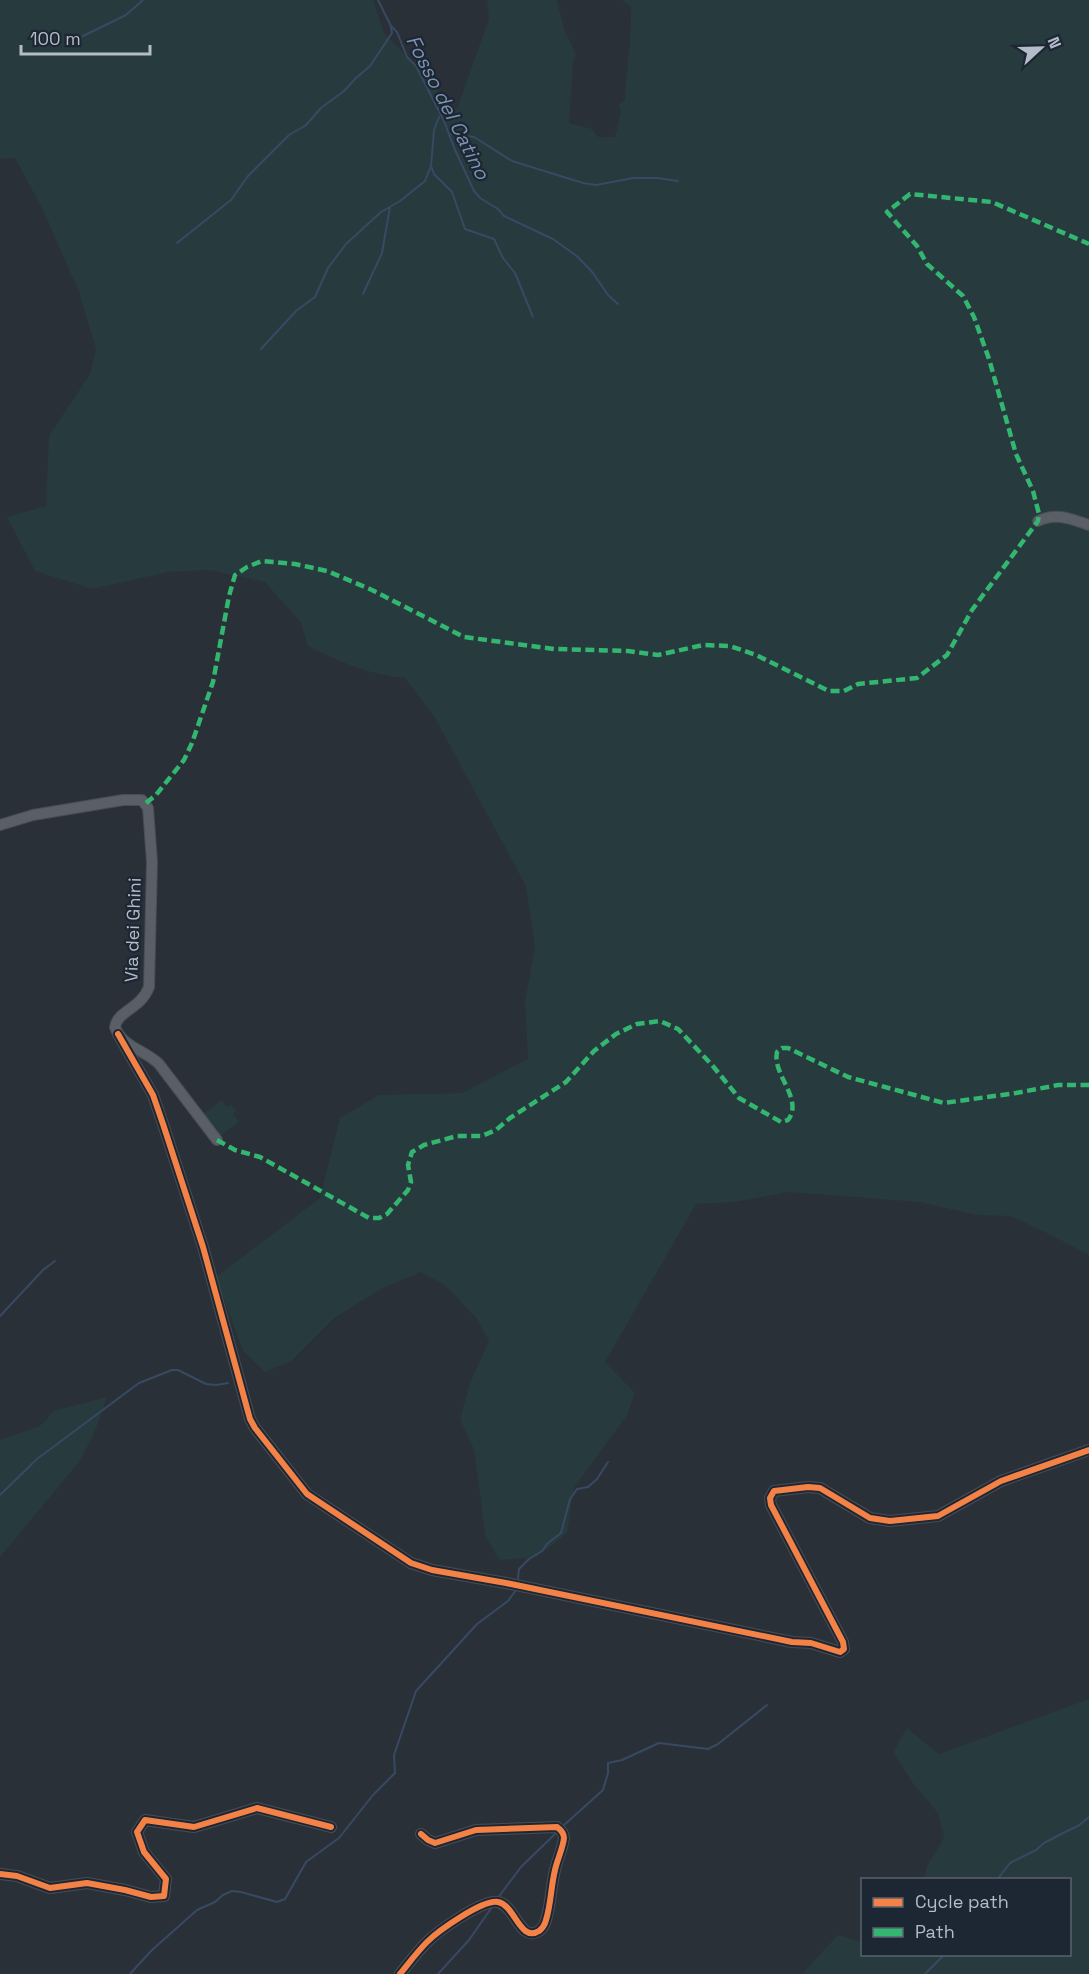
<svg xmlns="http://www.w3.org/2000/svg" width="1089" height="1974" viewBox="0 0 1089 1974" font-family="'Space Grotesk',sans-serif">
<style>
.green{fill:#273a3e}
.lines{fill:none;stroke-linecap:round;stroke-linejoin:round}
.stream{stroke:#384963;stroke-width:2}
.minor-casing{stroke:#484c53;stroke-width:12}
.minor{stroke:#5a5e66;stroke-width:10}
.quiet{stroke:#33b770;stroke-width:4.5;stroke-dasharray:9 4.5;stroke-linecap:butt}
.cycleway-casing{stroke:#1d2633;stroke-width:10}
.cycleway{stroke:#f48246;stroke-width:6}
.labels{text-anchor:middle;stroke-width:4.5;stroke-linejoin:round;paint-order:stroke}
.street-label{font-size:18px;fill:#b4bcc9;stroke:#1d2633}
.water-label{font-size:20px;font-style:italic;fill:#7c92b1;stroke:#1d2633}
</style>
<rect width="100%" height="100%" fill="#2a3038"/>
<g class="green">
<path d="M0 0H373L384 33 457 109 489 19 487 0H557L564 29 576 54 573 63 569 123 592 129 598 137H615L621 112 619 104 625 100C626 69 632 39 631 7L622 0H1089V1255L1045 1232 1010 1216 977 1215 919 1202 788 1192 735 1202 696 1204 605 1362 635 1393 627 1415 574 1488 567 1533 537 1557 500 1560 486 1538 474 1450 460 1419 470 1383 489 1341 477 1319 446 1286 421 1272 381 1289 334 1318 291 1361 265 1372 243 1351 216 1277 320 1198 340 1118 379 1095 462 1093 528 1059 525 1002 535 947 526 886 434 716 405 678C370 675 339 662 308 646L301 623 265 582 209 570 168 572 92 589 35 571 7 517 46 506 49 436 90 374 96 349 79 292 43 210 15 158 0 159Z"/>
<path d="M222 1100 227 1107 231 1105 236 1111 233 1114 239 1122 220 1136 203 1114Z"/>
<path d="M107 1397 94 1434 79 1462 0 1557V1440L40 1426 54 1411Z"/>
<path d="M1089 1699V1974H802L838 1935 862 1942V1954H1070V1880L924 1879 927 1866 944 1838 938 1813 914 1785 893 1752 907 1728 939 1754Z"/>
</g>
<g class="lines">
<g class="stream">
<path d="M378 0 391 26 397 32 407 57 416 66 444 121 455 150 474 191 480 198 498 209 504 216 553 239 578 257 593 273 608 295 618 304"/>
<path d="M81 37 126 15 143 0"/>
<path d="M449 134 474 137 512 161 583 183 596 185 633 178H657L678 181"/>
<path d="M431 166 434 174 452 192 465 229 494 239 503 258 515 273 533 317"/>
<path d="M177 243 231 200 248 176 289 135 306 125 321 108 344 91 356 78 370 66 392 33 391 27"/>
<path d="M363 294 382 253 390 207"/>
<path d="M261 349 296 311 315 297 328 268 346 244 381 212 400 201 425 181 431 166 434 130 439 117"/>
<path d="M0 1316 43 1270 55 1261"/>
<path d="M0 1495 37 1459 139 1383 172 1370H178L206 1384 216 1385 228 1383"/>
<path d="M518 1578 519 1569 529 1559 542 1551 548 1543 561 1533 570 1499 577 1489 588 1487 597 1479 608 1462"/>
<path d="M563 1826 603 1790 608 1773V1763L622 1760 659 1743 708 1749 718 1744 767 1705"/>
<path d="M997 1880 1010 1863 1036 1850 1044 1843 1065 1832 1078 1826 1089 1817"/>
<path d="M497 1899 521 1867 557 1832"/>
<path d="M130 1974 152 1950 197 1910 215 1902 223 1895 232 1891 241 1892 277 1902 285 1899 306 1862 339 1838 373 1795 395 1773 394 1755 416 1691 477 1624 508 1601 516 1590"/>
<path d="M438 1974 469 1940 492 1907"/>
<path d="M925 1974 945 1954"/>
</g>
<defs>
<g id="minor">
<path d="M1038 521C1056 512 1071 519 1089 525"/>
<path d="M0 825 33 815 123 800H142L148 808 152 862 149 987C141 1009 117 1011 115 1027 122 1047 145 1050 159 1064L217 1140"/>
<path d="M118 1034 153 1095 163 1124 203 1247 250 1419 255 1428 307 1494 411 1563 432 1570 506 1583 792 1642 811 1643 840 1652 844 1649 843 1642 771 1505 770 1498 774 1491 808 1487 820 1488 870 1518 890 1521 938 1516 1001 1481 1089 1450"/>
<path d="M0 1874 17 1876 50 1888 87 1883 125 1890 151 1897 164 1896 166 1879 144 1852 137 1832 145 1820 194 1827 257 1808 331 1827"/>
<path d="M400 1974C409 1963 417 1952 427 1942 438 1931 483 1899 498 1902 515 1905 520 1943 539 1931 543 1928 545 1924 546 1920 551 1904 551 1886 555 1870 557 1860 563 1848 564 1838 564 1833 561 1830 557 1827L476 1830 435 1843 428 1840 421 1834"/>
</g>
</defs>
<use href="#minor" class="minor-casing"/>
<use href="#minor" class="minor"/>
<g class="quiet">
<path d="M146 803 156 795 184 760 192 743 213 682 229 596 235 575 247 567 262 561 295 564 327 571 372 590 464 637 554 649 628 651 658 655 703 645 730 646 756 655 829 691H844L858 684 917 678 947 655 972 610 1038 521 1039 514 1033 491 1016 454 989 359 974 317 963 296 927 264 917 246 887 212 910 194 992 202 1089 244"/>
<path d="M217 1140 235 1150 260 1157 369 1218H379L387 1214 408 1190 411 1182 408 1165 412 1152 424 1145 457 1136H482L496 1130 510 1118 566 1082 594 1051 616 1034 637 1024 660 1021 678 1029 712 1065 739 1098 781 1122 788 1120C804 1099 772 1075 777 1052L782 1048H788L848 1077 944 1103 1016 1093 1058 1085H1089"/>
</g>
<defs>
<g id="cycleway">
<path d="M118 1034 153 1095 163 1124 203 1247 250 1419 255 1428 307 1494 411 1563 432 1570 506 1583 792 1642 811 1643 840 1652 844 1649 843 1642 771 1505 770 1498 774 1491 808 1487 820 1488 870 1518 890 1521 938 1516 1001 1481 1089 1450"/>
<path d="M0 1874 17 1876 50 1888 87 1883 125 1890 151 1897 164 1896 166 1879 144 1852 137 1832 145 1820 194 1827 257 1808 331 1827"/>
<path d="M400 1974C409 1963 417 1952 427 1942 438 1931 483 1899 498 1902 515 1905 520 1943 539 1931 543 1928 545 1924 546 1920 551 1904 551 1886 555 1870 557 1860 563 1848 564 1838 564 1833 561 1830 557 1827L476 1830 435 1843 428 1840 421 1834"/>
</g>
</defs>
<use href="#cycleway" class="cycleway-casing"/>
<use href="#cycleway" class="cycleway"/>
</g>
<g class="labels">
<g class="street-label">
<text transform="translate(133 930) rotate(-88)" y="6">Via dei Ghini</text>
</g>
<g class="water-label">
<text transform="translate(448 107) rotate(63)" y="7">Fosso del Catino</text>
</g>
</g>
<rect x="861" y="1878" width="210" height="78" fill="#1d2633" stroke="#59626f" stroke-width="1.5"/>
<rect x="873" y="1898" width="30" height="9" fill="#f48246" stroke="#59626f" stroke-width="1.5"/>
<text x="915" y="1908" font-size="18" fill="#b4bcc9">Cycle path</text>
<rect x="873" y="1928" width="30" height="9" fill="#33b770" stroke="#59626f" stroke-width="1.5"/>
<text x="915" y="1938" font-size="18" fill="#b4bcc9">Path</text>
<g transform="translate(1041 48) rotate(68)" stroke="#1d2633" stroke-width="4.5" paint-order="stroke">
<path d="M0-4.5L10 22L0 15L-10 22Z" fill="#b4bcc9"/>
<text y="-9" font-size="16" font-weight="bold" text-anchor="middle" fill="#b4bcc9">N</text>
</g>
<path d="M21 45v9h129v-9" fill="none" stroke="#b4bcc9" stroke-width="3"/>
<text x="30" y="45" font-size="18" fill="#b4bcc9" stroke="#1d2633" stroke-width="4.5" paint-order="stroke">100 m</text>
</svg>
